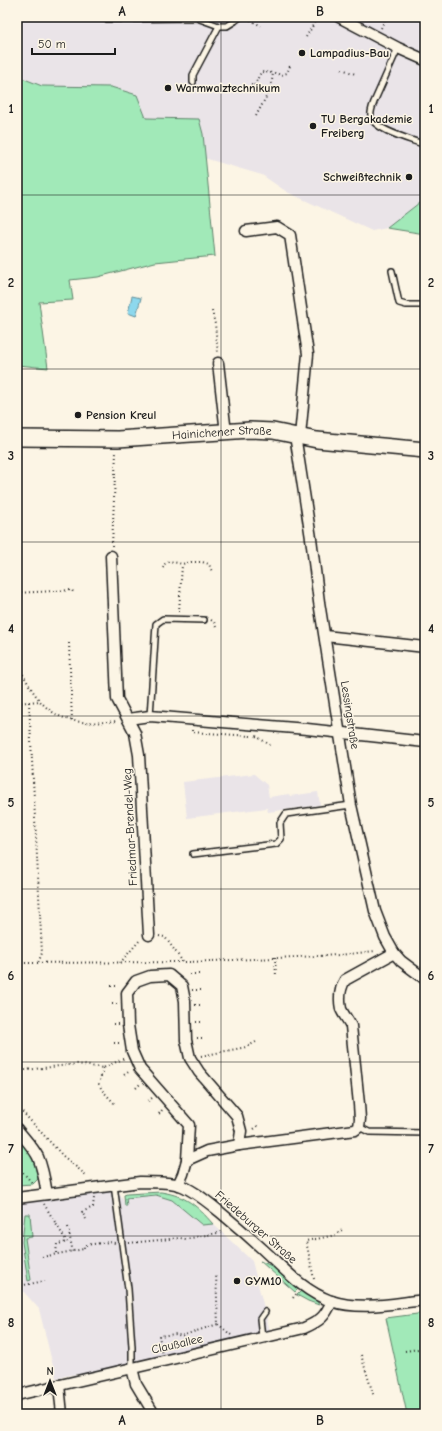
<svg xmlns="http://www.w3.org/2000/svg" width="442" height="1431" viewBox="0 0 442 1431" font-family="'Comic Neue',sans-serif">
<style>
.built{fill:#eae4e8}
.green{fill:#a1e9b8;stroke:#5e826a}
.water{fill:#8dd8ed;stroke:#608d99}
.lines{fill:none;stroke-linecap:round;stroke-linejoin:round}
.lane-casing{stroke:#1c1c1c;stroke-width:8}
.street-casing{stroke:#1c1c1c;stroke-width:13}
.secondary-casing{stroke:#1c1c1c;stroke-width:18}
.path{stroke:#1c1c1c;stroke-width:2;stroke-dasharray:1 3;stroke-linecap:butt}
.lane{stroke:#fcf5e5;stroke-width:5}
.street{stroke:#fcf5e5;stroke-width:10}
.secondary{stroke:#fcf5e5;stroke-width:15}
.grid{fill:none;stroke:#1c1c1c;stroke-width:1;stroke-opacity:0.55}
.poi-dot{fill:#1c1c1c;stroke:#fcf5e5;stroke-width:1.5}
.labels{text-anchor:middle;stroke-width:3;stroke-linejoin:round;paint-order:stroke}
.poi-label{font-size:12px;font-weight:bold;fill:#1c1c1c;stroke:#fcf5e5;text-anchor:start}
.street-label{font-size:12px;fill:#1c1c1c;stroke:#fcf5e5}
.neatline{fill:none;stroke:#1c1c1c;stroke-width:1.5}
.grid-label{font-size:13px;text-anchor:middle;font-weight:bold;fill:#1c1c1c}
</style>
<rect width="100%" height="100%" fill="#fcf5e5"/>
<filter id="ink" filterUnits="userSpaceOnUse"><feTurbulence type="fractalNoise" baseFrequency=".025" numOctaves="2"/><feDisplacementMap in="SourceGraphic" scale="8" xChannelSelector="R" yChannelSelector="G"/><feConvolveMatrix kernelMatrix="1 2 1 2 8 2 1 2 1" color-interpolation-filters="sRGB"/></filter>
<g filter="url(#ink)">
<g class="built">
<path d="M17 17H425V205L419 203 387 228 372 231 287 192 262 175 204 158 203 134 187 118H146L137 95 111 87 42 86 17 76Z"/>
<path d="M254 774 267 785 269 797 289 794 290 796 318 792 320 805 268 812 267 808 187 818 183 782Z"/>
<path d="M114 1185 123 1199 125 1206H127L126 1198 156 1195 172 1200 202 1225 213 1224 252 1261 271 1335 132 1368 70 1375 56 1378 39 1309 23 1291 24 1285 18 1242 20 1198Z"/>
</g>
<g class="green">
<path d="M17 76 42 86 111 87 137 95 146 118 199 119 203 134 215 256 155 262 98 277 70 280 73 300 39 302 48 368 17 365Z"/>
<path d="M419 203 425 205V234L387 228Z"/>
<path d="M17 1145H24L34 1160 38 1179 33 1184 17 1185Z"/>
<path d="M161 1192C187 1196 197 1206 213 1224L202 1225 172 1200 156 1195 126 1198 127 1206H125L124 1195 127 1194Z"/>
<path d="M25 1214H30L32 1237 25 1238 31 1280 28 1281 22 1242Z"/>
<path d="M260 1261 272 1266 298 1289 295 1292Z"/>
<path d="M301 1291 317 1301 319 1305 308 1301 297 1295Z"/>
<path d="M425 1313V1414H407L386 1318Z"/>
</g>
<path class="water" d="M132 296 141 298 136 316 128 313Z"/>
<g class="lines">
<defs>
<g id="lane">
<path d="M102 17 106 19 197 18 219 26H227L235 21 240 17"/>
<path d="M398 48 374 102C372 107 370 112 371 117 374 130 413 140 425 145"/>
<path d="M193 82V75L219 26"/>
<path d="M392 271 399 303 406 305H425"/>
<path d="M150 716 156 624 163 619 204 620"/>
<path d="M193 854 276 844 281 839 280 823 286 814 351 805"/>
<path d="M359 1127 369 1132 425 1133"/>
<path d="M114 1185 128 1289 132 1347V1368"/>
<path d="M262 1337 260 1319 265 1312"/>
</g>
<g id="street">
<path d="M339 17 398 48 425 60"/>
<path d="M246 231 277 227 290 235 308 354 300 436"/>
<path d="M218 363 226 433"/>
<path d="M295 435 311 538 319 602 351 805 375 911 385 937 394 953 401 961 425 979"/>
<path d="M111 556 117 699 135 733 139 755 149 935"/>
<path d="M325 636 425 647"/>
<path d="M128 719 150 716 307 729 425 742"/>
<path d="M17 1129C24 1138 33 1147 38 1157 43 1169 45 1182 47 1194"/>
<path d="M187 1160 189 1125 140 1069 132 1051 128 1025 127 993 136 981 150 976 169 975 182 986 185 1001 186 1040 190 1058 199 1072 237 1116 241 1131 239 1145"/>
<path d="M178 1185 183 1174 187 1160 207 1151 239 1145 355 1130 359 1127 360 1119 359 1104 351 1026C348 1020 343 1014 341 1009 339 999 340 988 345 980L394 953"/>
<path d="M17 1198 140 1182C152 1182 165 1182 176 1184 190 1187 209 1203 220 1212 237 1226 254 1241 270 1256 289 1274 306 1292 331 1301 362 1311 394 1303 425 1300"/>
<path d="M132 1368 136 1384 154 1414"/>
<path d="M59 1385 62 1414"/>
<path d="M17 1395 304 1328C320 1321 325 1317 332 1301"/>
</g>
<g id="secondary">
<path id="s1" d="M17 438 118 439 250 430 273 431 317 440 425 450"/>
</g>
</defs>
<use href="#lane" class="lane-casing"/>
<use href="#street" class="street-casing"/>
<use href="#secondary" class="secondary-casing"/>
<g class="path">
<path d="M247 18 261 26"/>
<path d="M381 28 386 17"/>
<path d="M306 37 318 17"/>
<path d="M342 69 355 74"/>
<path d="M251 85 254 86 261 72 275 73 281 75 287 73 290 66"/>
<path d="M256 116 271 88 273 73"/>
<path d="M212 311 215 324 218 354"/>
<path d="M112 546 116 452"/>
<path d="M163 568 165 564 169 561 182 564 191 562H202L209 564 212 572"/>
<path d="M17 593 72 590 74 594"/>
<path d="M179 612 182 565"/>
<path d="M211 620 214 622 216 627"/>
<path d="M69 643 72 721"/>
<path d="M17 664C24 676 31 690 40 701 61 725 88 724 117 721"/>
<path d="M29 702 42 953 38 963"/>
<path d="M17 703 40 701"/>
<path d="M192 730V732L251 736"/>
<path d="M256 736 270 745"/>
<path d="M159 936 165 937 183 962"/>
<path d="M275 957 276 976"/>
<path d="M17 963 189 962 340 955 375 951"/>
<path d="M120 963 140 940"/>
<path d="M190 974H201"/>
<path d="M111 986H119"/>
<path d="M192 990H201"/>
<path d="M112 1004H117"/>
<path d="M195 1005H202"/>
<path d="M196 1022H203"/>
<path d="M113 1024H119"/>
<path d="M197 1038H203"/>
<path d="M114 1043H121"/>
<path d="M201 1056 246 1047 256 1042"/>
<path d="M103 1068 99 1084 102 1090 114 1103"/>
<path d="M17 1071 77 1064 103 1068 125 1058"/>
<path d="M124 1075 130 1071"/>
<path d="M136 1088 140 1084"/>
<path d="M148 1101 152 1098"/>
<path d="M17 1106 63 1156 87 1176"/>
<path d="M159 1114 162 1110"/>
<path d="M254 1129 259 1125"/>
<path d="M17 1167 21 1170 33 1184"/>
<path d="M44 1204 67 1242"/>
<path d="M86 1219 82 1212 93 1207 94 1198"/>
<path d="M68 1227 73 1253"/>
<path d="M129 1243 180 1238 186 1239 223 1232"/>
<path d="M56 1253 57 1244 68 1242"/>
<path d="M42 1257 84 1249V1246L86 1245 109 1242 115 1243"/>
<path d="M314 1279 306 1241 336 1235 342 1230"/>
<path d="M17 1285H24L45 1281"/>
<path d="M293 1298 297 1293"/>
<path d="M218 1324 231 1335"/>
<path d="M405 1351 425 1348"/>
<path d="M162 1352 159 1336 176 1334 181 1336 218 1324 216 1274"/>
<path d="M361 1355 374 1397"/>
</g>
<use href="#lane" class="lane"/>
<use href="#street" class="street"/>
<use href="#secondary" class="secondary"/>
</g>
</g>
<path class="grid" d="M221 17V1414M17 195H425M17 369H425M17 542H425M17 716H425M17 889H425M17 1062H425M17 1236H425"/>
<g class="poi-dot">
<circle cx="302" cy="53" r="4"/>
<circle cx="168" cy="88" r="4"/>
<circle cx="313" cy="126" r="4"/>
<circle cx="409" cy="177" r="4"/>
<circle cx="78" cy="415" r="4"/>
<circle cx="237" cy="1281" r="4"/>
</g>
<g class="labels">
<g class="poi-label">
<text x="310" y="57">Lampadius-Bau</text>
<text x="176" y="92">Warmwalztechnikum</text>
<text x="321" y="123">TU Bergakademie<tspan x="321" dy="14">Freiberg</tspan></text>
<text x="401" y="181" text-anchor="end">Schweißtechnik</text>
<text x="86" y="419">Pension Kreul</text>
<text x="245" y="1285">GYM10</text>
</g>
<g class="street-label">
<text dy="4" stroke="none"><textPath href="#s1" startOffset="205">Hainichener Straße</textPath></text>
<text transform="translate(350 715) rotate(81)" y="4">Lessingstraße</text>
<text transform="translate(130 827) rotate(-93)" y="4">Friedmar-Brendel-Weg</text>
<text transform="translate(256 1227) rotate(41)" y="4">Friedeburger Straße</text>
<text transform="translate(177 1344) rotate(-13)" y="4">Claußallee</text>
</g>
</g>
<rect width="442" height="1431" fill="none" stroke="#fcf5e5" stroke-width="44"/>
<g transform="translate(50 1381)" stroke="#fcf5e5" stroke-width="3" paint-order="stroke">
<path d="M0-3L7 15L0 10L-7 15Z" fill="#1c1c1c"/>
<text y="-6" font-size="11" font-weight="bold" text-anchor="middle" fill="#1c1c1c">N</text>
</g>
<path d="M32 48v6h83v-6" fill="none" stroke="#1c1c1c" stroke-width="2"/>
<text x="38" y="48" font-size="12" fill="#1c1c1c" stroke="#fcf5e5" stroke-width="3" paint-order="stroke">50 m</text>
<rect x="22" y="22" width="398" height="1387" class="neatline"/>
<g class="grid-label">
<text x="122" y="16">A</text>
<text x="320" y="16">B</text>
<text x="11" y="113">1</text>
<text x="431" y="113">1</text>
<text x="11" y="287">2</text>
<text x="431" y="287">2</text>
<text x="11" y="460">3</text>
<text x="431" y="460">3</text>
<text x="11" y="633">4</text>
<text x="431" y="633">4</text>
<text x="11" y="807">5</text>
<text x="431" y="807">5</text>
<text x="11" y="980">6</text>
<text x="431" y="980">6</text>
<text x="11" y="1153">7</text>
<text x="431" y="1153">7</text>
<text x="11" y="1327">8</text>
<text x="431" y="1327">8</text>
<text x="122" y="1425">A</text>
<text x="320" y="1425">B</text>
</g>
</svg>
